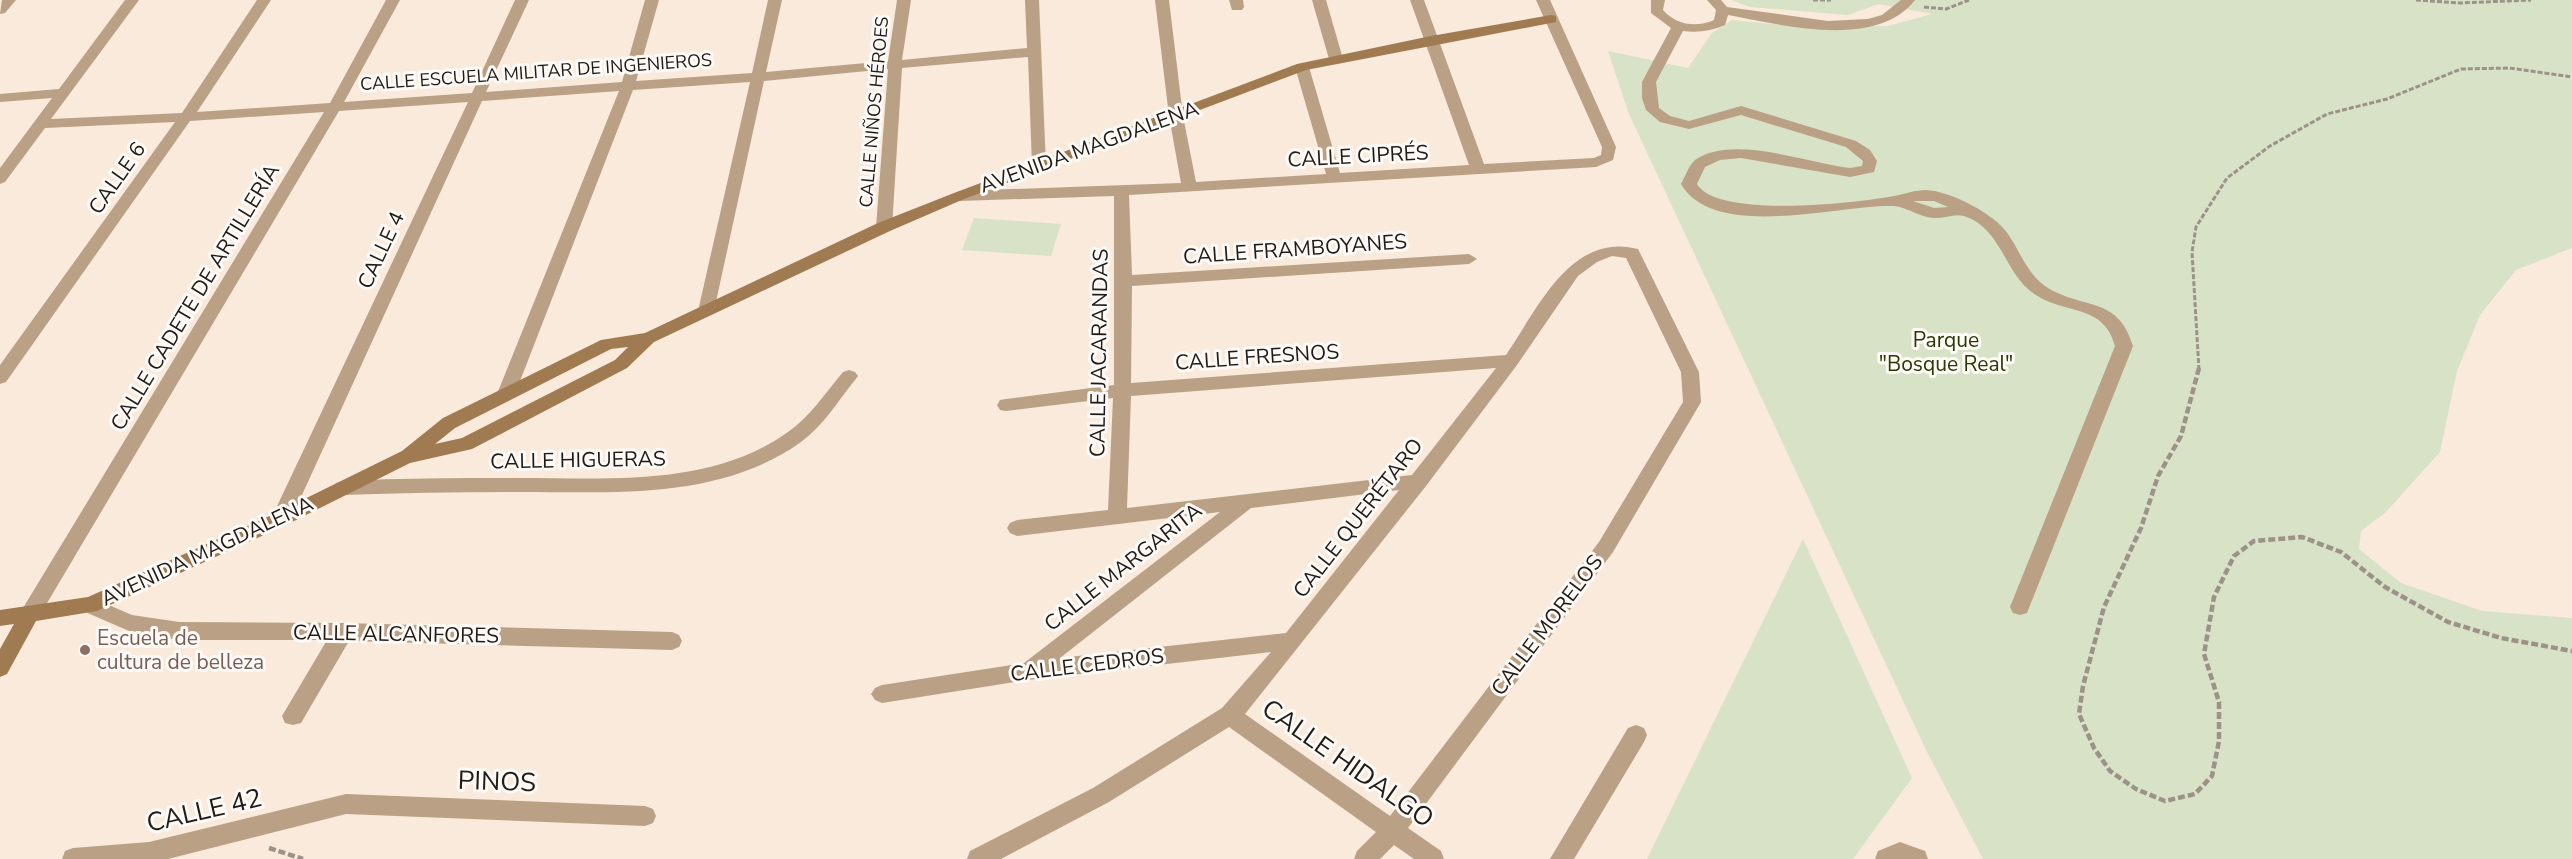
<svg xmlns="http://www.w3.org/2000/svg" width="2572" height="859" viewBox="0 0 2572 859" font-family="'Nunito Sans',sans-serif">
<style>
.green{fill:#d8e2c7}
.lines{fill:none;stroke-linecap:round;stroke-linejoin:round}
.path-far1{stroke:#9d9287;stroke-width:3;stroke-dasharray:5 2;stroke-linecap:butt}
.path{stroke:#9d9287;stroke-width:4.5;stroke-dasharray:7 3;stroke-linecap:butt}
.street{fill:#baa084;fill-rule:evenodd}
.secondary{fill:#a07a50;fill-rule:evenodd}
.education-dot{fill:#8d6e63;stroke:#fdfaf7;stroke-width:2}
.labels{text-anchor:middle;stroke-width:6;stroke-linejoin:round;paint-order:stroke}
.far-street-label{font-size:18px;fill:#211b16;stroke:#fdfaf7}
.street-label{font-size:21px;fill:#211b16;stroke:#fdfaf7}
.park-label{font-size:21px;fill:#2b3900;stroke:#fdfaf7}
.education-label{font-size:21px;fill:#785e54;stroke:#fdfaf7;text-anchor:start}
.near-street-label{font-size:26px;fill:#211b16;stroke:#fdfaf7}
</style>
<rect width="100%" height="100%" fill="#f9eadc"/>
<g class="green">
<path d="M1731 0H2572V248L2516 270 2480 315 2457 371 2440 452 2386 512 2361 531 2359 549 2401 583 2482 611 2572 618V859H1983L1926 750 1629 114 1608 51 1688 68 1712 33 1732 20 1804 27 1888 26 1932 14 1879 4 1848 15 1750 7Z"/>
<path d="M974 218 1061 224 1051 256 962 250Z"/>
<path d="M1803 539 1912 778 1853 859H1647Z"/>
</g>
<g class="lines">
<g class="path-far1">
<path d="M1813 0H1831"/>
<path d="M2416 0 2460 3 2531 0"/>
<path d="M1924 7 1946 9 1969 0"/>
<path d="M2199 370 2192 252 2196 227 2227 178 2270 146 2327 114 2387 99 2461 69 2509 68 2572 77"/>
</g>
<g class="path">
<path d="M2199 368 2181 436 2158 476 2141 528 2104 607 2083 686 2079 714 2094 748 2110 771 2136 789 2165 801 2195 794 2212 776 2219 741V702L2204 654 2214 597 2234 556 2254 541 2302 537 2341 552 2385 587 2448 622 2501 638 2572 651"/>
<path d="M269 848 303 859"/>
</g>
<g class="street">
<path d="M2 0H16L5 13 0 14Z"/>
<path d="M125 0H139L51 119 182 113 257 0H271L197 112 330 103 386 0H400L344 102 472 93 515 0H529L486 92 622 82 645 0H659L636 81 752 73 768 0H782L766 72 888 61 897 0H911L902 60 1027 48 1025 0H1039L1046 166 1039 171 1032 166 1028 57 902 68 892 227 890 231H878L876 227 888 69 764 81 714 311 706 317 698 311 750 82 633 90 515 394 512 399H500L497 394 619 91 482 101 291 519 288 524 281 526 274 524 271 519 468 102 339 111 37 620 30 622 23 620 20 614 23 608 324 112 190 121 6 382 0 384V365L175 122 45 128 5 182 0 184V168L52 98 0 102V94L59 89Z"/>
<path d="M1155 0H1169L1183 116 1196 182 1326 174 1295 67 1302 63 1309 67 1340 173 1469 165 1410 0H1424L1484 164 1594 158 1601 155 1602 147 1536 0H1550L1616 147 1613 160 1596 167 1129 195 1132 275 1469 254 1477 259 1469 264 1132 286 1131 383 1506 355C1537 310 1571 231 1638 249L1699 372 1701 402 1613 552 1408 828 1441 851 1444 859H1414L1394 845 1380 859H1354L1357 851 1376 832 1229 727 1109 802 1001 859H967L970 851 1093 788 1222 708 1271 652 1028 680 882 703 875 700 871 694 875 688 882 685 1024 663 1220 512 1017 536 1010 533 1007 528 1010 523 1017 520 1108 510 1113 398 1006 411 1000 410 997 405 1000 400 1006 399 1114 385V196L959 201 951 196 959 191 1181 183 1169 116ZM1612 256 1626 258 1681 372 1683 402 1599 542 1390 816 1245 714 1426 486 1517 365 1578 276 1597 262ZM1496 368 1412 475 1127 508 1131 396ZM1399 490 1286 633 1060 658 1251 508Z"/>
<path d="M1229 0H1243L1244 7 1242 10H1232Z"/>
<path d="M1312 0H1326L1343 59 1341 62 1336 63 1329 59Z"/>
<path d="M1651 0H1665L1663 10C1676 25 1696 28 1714 20L1716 10 1707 0H1721L1727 7 1828 21 1868 19 1882 15 1901 0H1915C1876 50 1782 25 1728 15L1725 25C1711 31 1698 33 1683 31L1656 82 1659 108 1670 116 1689 121 1741 106 1856 141 1870 150 1877 161 1874 172 1850 177 1741 158 1720 160 1705 167 1697 184C1717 219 1857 203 1894 196 1905 194 1915 190 1926 190 1950 191 1995 214 2008 234 2021 253 2028 276 2048 288 2085 310 2118 296 2133 346L2027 613 2020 615 2013 613 2010 607 2115 346C2104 304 2067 315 2036 295 2004 275 2003 229 1964 216 1955 213 1943 219 1933 218 1919 217 1907 207 1894 206 1839 204 1715 242 1681 184 1685 177 1689 165 1695 160 1733 134 1807 163 1850 168L1862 166 1863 161 1846 147 1741 115 1689 129 1660 122 1646 110 1642 98V82L1671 28 1651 13ZM1913 201H1934L1948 207 1934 208Z"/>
<path d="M849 370 855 372 858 376 855 380C838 401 823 426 801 442 720 500 615 492 520 492 461 492 402 493 343 495L336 493 334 488 336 483 343 481C402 478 461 478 520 478 610 478 711 487 788 432 810 417 826 392 843 372Z"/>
<path d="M90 597 132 615 179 622 343 623 672 632 679 635 682 641 679 647 672 650 349 641 301 723 293 725 285 723 282 716 327 640H179L129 631 83 611 80 605 83 599Z"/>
<path d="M1636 725 1644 728 1647 735 1644 742 1574 859H1550L1628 728Z"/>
<path d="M346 794 645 806 653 809 656 816 653 823 645 826 346 814 168 859H62L65 851 73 848 149 842Z"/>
<path d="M1900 842 1925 851 1928 859H1875L1878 851Z"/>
</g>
<path class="secondary" d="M1551 15 1556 16V22L1306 70 964 199 890 231 654 342 627 368 472 449 410 463 288 524 97 611 36 621 7 674 0 677V649L14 624 0 626V610L88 597 274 514 402 451 443 418 601 340 645 333 878 223 954 193 1297 64 1431 36ZM628 347 615 360 462 438 435 444 455 428 611 349Z"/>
</g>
<circle class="education-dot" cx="85" cy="650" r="6"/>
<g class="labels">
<g class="far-street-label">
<text transform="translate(536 72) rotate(-4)" y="6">CALLE ESCUELA MILITAR DE INGENIEROS</text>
<text transform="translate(874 112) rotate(-85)" y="6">CALLE NIÑOS HÉROES</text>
</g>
<g class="street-label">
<text transform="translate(1089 147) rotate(-20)" y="7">AVENIDA MAGDALENA</text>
<text transform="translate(1358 156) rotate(-3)" y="7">CALLE CIPRÉS</text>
<text transform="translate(117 178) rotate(-55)" y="7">CALLE 6</text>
<text transform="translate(1295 249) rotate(-4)" y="7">CALLE FRAMBOYANES</text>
<text transform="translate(381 250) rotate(-65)" y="7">CALLE 4</text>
<text transform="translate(195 297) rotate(-59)" y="7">CALLE CADETE DE ARTILLERÍA</text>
<text transform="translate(1099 353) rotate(-89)" y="7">CALLE JACARANDAS</text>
<text transform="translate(1257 357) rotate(-4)" y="7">CALLE FRESNOS</text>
<text transform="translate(578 460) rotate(-1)" y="7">CALLE HIGUERAS</text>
<text transform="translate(1358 518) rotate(-52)" y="7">CALLE QUERÉTARO</text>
<text transform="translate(207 551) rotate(-25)" y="7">AVENIDA MAGDALENA</text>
<text transform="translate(1123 567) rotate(-38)" y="7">CALLE MARGARITA</text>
<text transform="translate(1547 625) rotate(-53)" y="7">CALLE MORELOS</text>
<text transform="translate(396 634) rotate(1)" y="7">CALLE ALCANFORES</text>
<text transform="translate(1087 665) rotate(-7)" y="7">CALLE CEDROS</text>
</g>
<g class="park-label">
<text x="1946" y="347">Parque<tspan x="1946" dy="24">"Bosque Real"</tspan></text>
</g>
<g class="education-label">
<text x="97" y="645">Escuela de<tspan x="97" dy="24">cultura de belleza</tspan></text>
</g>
<g class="near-street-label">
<text transform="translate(1348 763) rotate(35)" y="9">CALLE HIDALGO</text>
<text transform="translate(497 781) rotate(2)" y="9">PINOS</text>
<text transform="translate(204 810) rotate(-13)" y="9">CALLE 42</text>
</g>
</g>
</svg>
